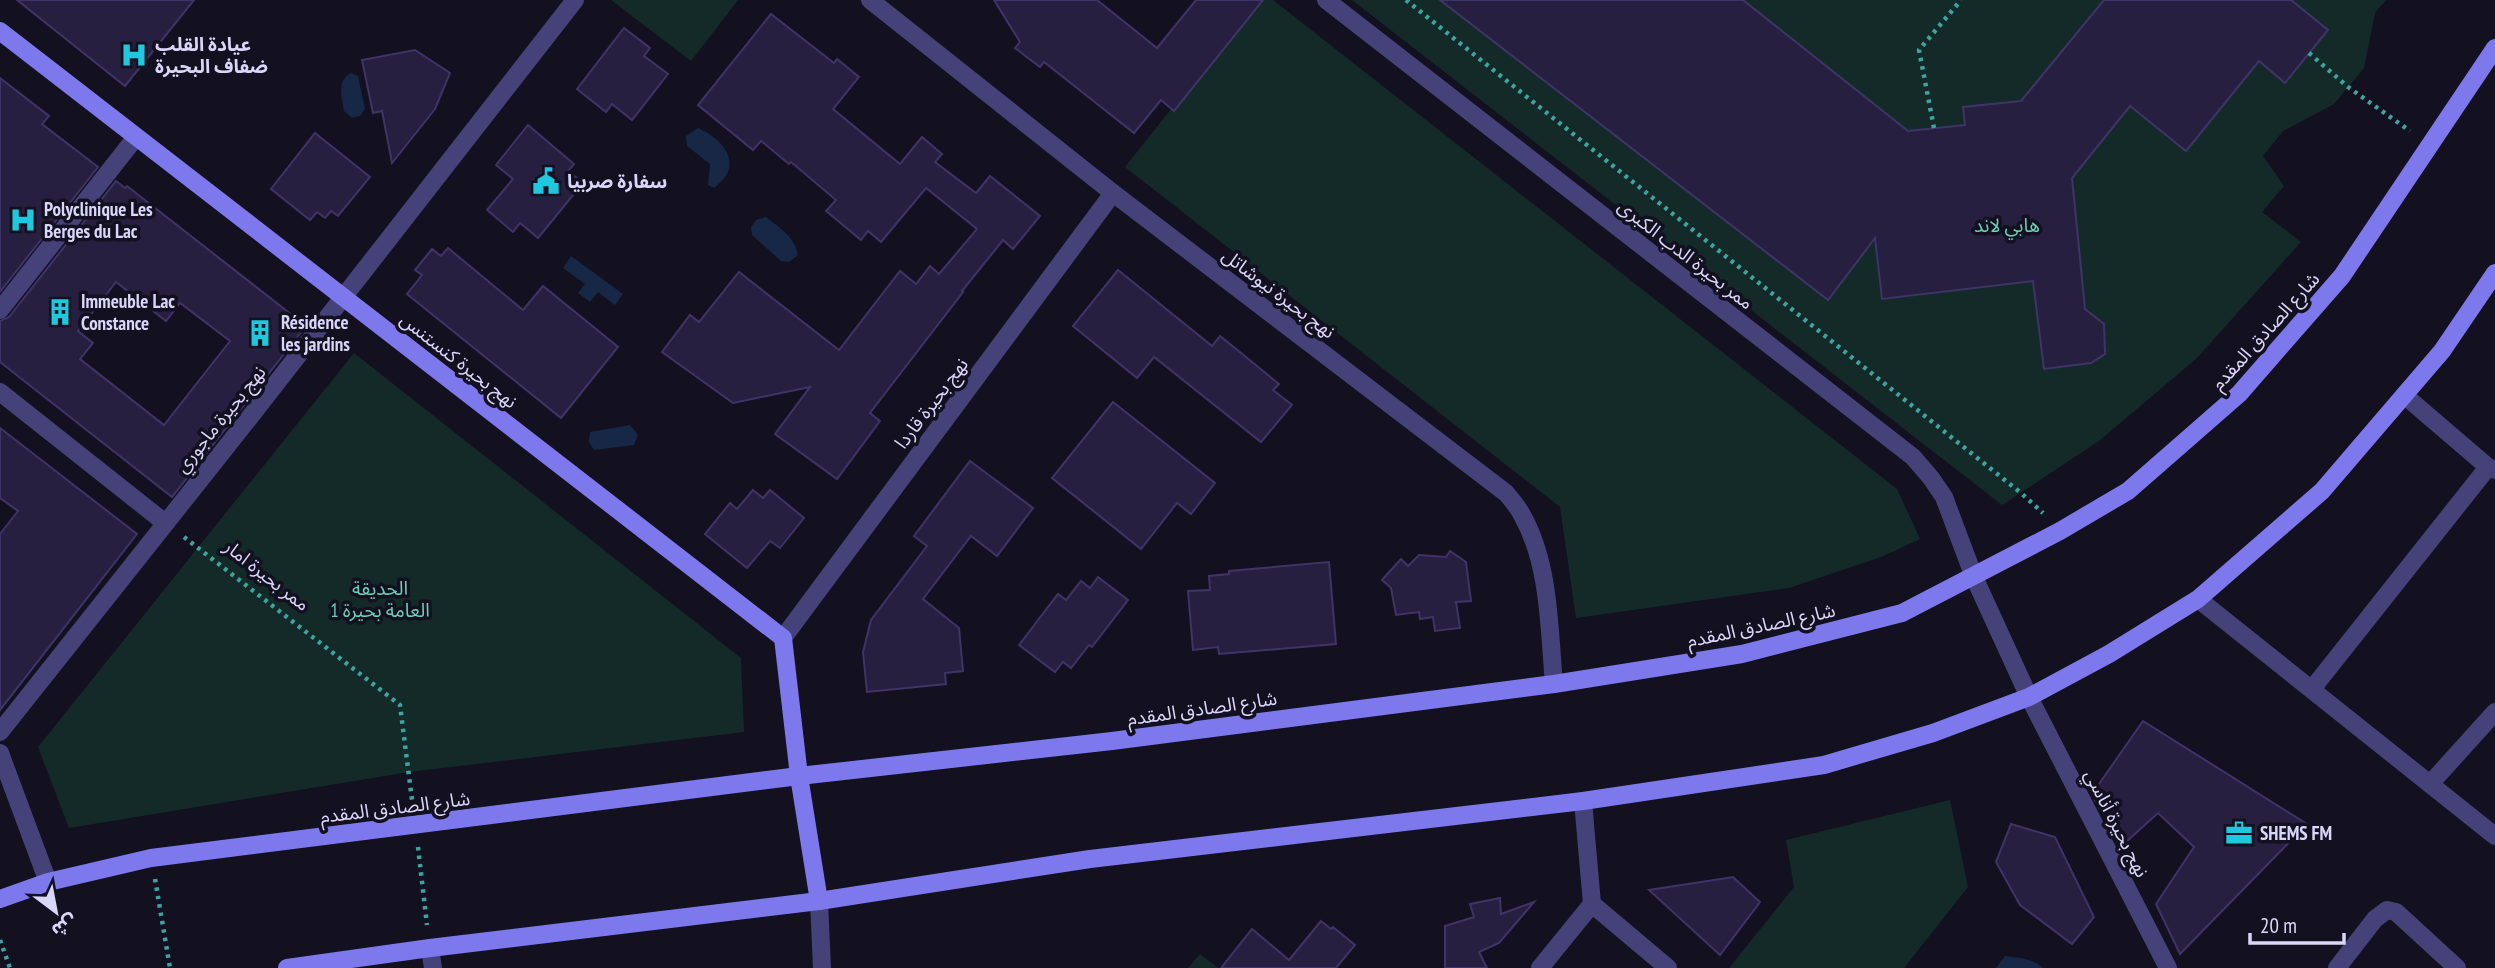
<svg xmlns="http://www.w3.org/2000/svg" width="2495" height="968" viewBox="0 0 2495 968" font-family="'PT Sans Narrow','Noto Sans Arabic',sans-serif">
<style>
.green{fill:#142a29}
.water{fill:#162845}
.building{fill:#261f3f;stroke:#3f3468;stroke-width:2;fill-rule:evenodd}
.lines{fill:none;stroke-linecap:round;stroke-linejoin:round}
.path{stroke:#3ea49f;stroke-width:4.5;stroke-dasharray:3.5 5;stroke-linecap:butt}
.lane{stroke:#444279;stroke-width:18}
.street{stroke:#444279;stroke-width:18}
.secondary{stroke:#7d79ed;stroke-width:18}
.labels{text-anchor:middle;stroke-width:7;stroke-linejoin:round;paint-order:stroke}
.poi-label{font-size:19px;font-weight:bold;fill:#dad6f9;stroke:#131020;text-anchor:start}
.park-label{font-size:19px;fill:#6bcfb7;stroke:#131020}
.street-label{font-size:19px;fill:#dad6f9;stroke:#131020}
</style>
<rect width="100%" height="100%" fill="#131020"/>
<g class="green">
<path d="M611 0H738L691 61Z"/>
<path d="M1258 0H1273L1897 489 1920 539 1881 557 1789 588 1576 618 1560 507 1125 167Z"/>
<path d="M1352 0H2386L2375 13 2364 68 2334 104 2283 131 2263 156 2284 186 2262 212 2301 242 2197 358 2099 441 2002 505Z"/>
<path d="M354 353 741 658 744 732 409 772 69 828 38 747Z"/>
<path d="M1950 800 1968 887 1904 968H1729L1794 887 1786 840Z"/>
<path d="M1200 954 1218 968H1188Z"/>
</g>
<g class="water">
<path d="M351 73 358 76 365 109 360 116 352 118 344 111C342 97 336 81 351 73Z"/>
<path d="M698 128C725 140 745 166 714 188L708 185 710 164 687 146 686 136Z"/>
<path d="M766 217C780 228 795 237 798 255L789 262 781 261 752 235 751 227 756 220Z"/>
<path d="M571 256 623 294 615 305 598 292 590 302 578 293 585 284 563 268Z"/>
<path d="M630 425 638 435 634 445 594 450 589 442 590 432Z"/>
<path d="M2005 956C2019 958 2033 958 2043 968H1996Z"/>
</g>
<g class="building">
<path d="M17 0H194L125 86Z"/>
<path d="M994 0H1097L1157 48 1196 0H1263L1174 111 1161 100 1134 133 1044 62 1040 67 1015 48 1020 42Z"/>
<path d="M1440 0H1743L1908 131 1965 125 1963 107 2021 101 2104 0H2291L2328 30 2285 83 2259 61 2186 151 2130 106 2072 178 2085 309 2104 324 2105 354 2091 363 2044 369 2033 281 1882 299 1875 238 1828 300Z"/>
<path d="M771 14 834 63 837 59 859 77 833 109 900 164 922 137 942 154 935 162 976 193 990 176 1040 216 1013 249 1003 240 962 291 963 292 870 413 880 421 837 479 775 434 810 387 733 403 662 352 690 315 699 322 739 272 839 350 900 271 916 284 930 266 939 274 977 229 926 188 881 242 868 231 861 240 826 211 836 200 791 162 789 164 761 141 753 150 698 105Z"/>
<path d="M624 28 650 48 644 56 668 74 632 120 612 104 606 112 577 89Z"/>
<path d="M415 50 450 73 435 109 392 163 382 111 373 113 362 60Z"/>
<path d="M0 78 49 116 42 124 98 167 0 292Z"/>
<path d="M528 125 574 164 568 171 583 183 538 238 520 223 513 232 487 210 513 179 496 165Z"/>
<path d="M315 133 370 177 338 216 331 211 325 218 317 212 310 220 271 189Z"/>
<path d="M116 181 125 188 127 186 306 326 172 497 0 362V321L9 317ZM116 282 166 321 180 303 230 341 164 425 80 359 93 343 78 331Z"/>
<path d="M448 248 523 310 543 286 618 347 561 418 407 294 422 275 415 270 432 249 441 256Z"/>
<path d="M1118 270 1212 346 1220 336 1279 384 1273 390 1292 405 1261 442 1154 357 1137 378 1073 326Z"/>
<path d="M1113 402 1215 483 1191 514 1177 503 1141 549 1052 478Z"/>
<path d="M0 428 137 534 0 710V534L18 511 0 498Z"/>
<path d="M970 461 1033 508 997 556 971 536 923 599 959 628 963 671 945 673 946 684 867 692 863 652 871 620 927 546 914 536Z"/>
<path d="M753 490 763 498 770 490 804 518 780 548 770 541 747 568 705 534 730 503 737 509Z"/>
<path d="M1450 551 1466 562 1471 601 1456 602 1460 628 1435 631 1433 617 1420 619 1419 612 1396 615 1391 588 1382 580 1401 559 1408 566 1419 555 1446 557Z"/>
<path d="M1329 562 1336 644 1219 654 1218 647 1193 650 1188 591 1210 590 1209 576 1229 574V571Z"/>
<path d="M1098 577 1128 600 1092 647 1089 645 1071 668 1063 662 1055 672 1019 645 1058 594 1066 600 1081 581 1090 588Z"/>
<path d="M2143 721 2307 824 2180 954 2156 904 2194 847 2158 813 2126 842 2099 808 2092 794Z"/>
<path d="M2011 824 2055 837 2094 917 2072 944 2020 905 1996 862Z"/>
<path d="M1733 877 1760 902 1720 955 1649 890Z"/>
<path d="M1500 898 1501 914 1534 902 1499 943 1479 952 1487 968H1445V926L1474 917 1470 904Z"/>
<path d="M1321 921 1331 929 1333 927 1355 945 1336 968H1221L1252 929 1289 960Z"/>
</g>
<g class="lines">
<g class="path">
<path d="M1406 0 2021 493 2043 513"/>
<path d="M2309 53 2348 87 2410 131"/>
<path d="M1934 128 1919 50 1961 0"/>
<path d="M184 537 400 705 412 800"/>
<path d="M418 847 427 925"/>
<path d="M155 879 170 968"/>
<path d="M0 940 10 968"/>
</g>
<g class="lane">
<path d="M2404 395 2488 467 2495 470"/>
<path d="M2198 599 2495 836"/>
<path d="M2312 689 2488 467"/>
<path d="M2430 784 2495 712"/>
<path d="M2337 968 2375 919 2387 910 2396 912 2457 968"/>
</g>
<g class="street">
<path d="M870 0 1113 193 1506 493C1512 500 1518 507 1522 515 1550 564 1549 629 1554 684"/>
<path d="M1326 0 1913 457 1931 478 1944 497 1974 577 2029 697 2168 968"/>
<path d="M0 310 136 137"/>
<path d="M0 392 164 522"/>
<path d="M783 638 1113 193"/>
<path d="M0 732 246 422 575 0"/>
<path d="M0 753 48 882"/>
<path d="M819 901 822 968"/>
<path d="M1592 904 1668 968"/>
<path d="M430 948 433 968"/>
<path d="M1540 968 1592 904 1583 801"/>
</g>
<g class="secondary">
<path d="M0 31 783 638 799 776 819 901"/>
<path d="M0 899 48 882 151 858 799 776 1112 741 1554 684 1742 654 1902 613 2060 531 2128 491 2239 394 2342 276 2495 48"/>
<path d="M287 968 430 948 819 901 1090 859 1583 801 1824 765 1933 733 2029 697 2109 654 2198 599 2322 491 2442 351 2495 273"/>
</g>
</g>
<defs>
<symbol id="hospital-bare" viewBox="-9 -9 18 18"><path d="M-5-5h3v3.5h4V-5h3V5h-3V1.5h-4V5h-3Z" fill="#1ec8dd" stroke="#131020" stroke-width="2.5" paint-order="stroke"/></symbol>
<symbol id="civic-bare" viewBox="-9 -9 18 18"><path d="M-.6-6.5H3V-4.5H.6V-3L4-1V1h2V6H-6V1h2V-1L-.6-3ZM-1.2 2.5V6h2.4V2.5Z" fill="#1ec8dd" stroke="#131020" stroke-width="2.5" paint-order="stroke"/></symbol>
<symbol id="building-bare" viewBox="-9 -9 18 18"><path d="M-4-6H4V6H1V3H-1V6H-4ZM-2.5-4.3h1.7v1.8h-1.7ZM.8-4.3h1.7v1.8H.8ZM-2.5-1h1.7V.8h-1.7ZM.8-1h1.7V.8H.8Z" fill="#1ec8dd" stroke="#131020" stroke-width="2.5" paint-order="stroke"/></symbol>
<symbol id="office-bare" viewBox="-9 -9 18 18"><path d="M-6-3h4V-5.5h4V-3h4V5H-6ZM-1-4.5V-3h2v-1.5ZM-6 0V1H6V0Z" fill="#1ec8dd" stroke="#131020" stroke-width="2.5" paint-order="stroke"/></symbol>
</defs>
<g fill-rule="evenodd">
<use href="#hospital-bare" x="115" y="36" width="38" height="38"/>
<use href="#civic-bare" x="527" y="162" width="38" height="38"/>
<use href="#hospital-bare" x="4" y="201" width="38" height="38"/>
<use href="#building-bare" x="41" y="293" width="38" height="38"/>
<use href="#building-bare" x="241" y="314" width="38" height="38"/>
<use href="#office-bare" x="2220" y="814" width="38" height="38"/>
</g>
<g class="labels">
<g class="poi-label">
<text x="155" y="51">عيادة القلب<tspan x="155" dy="22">ضفاف البحيرة</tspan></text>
<text x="567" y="188">سفارة صربيا</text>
<text x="44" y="216">Polyclinique Les<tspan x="44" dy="22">Berges du Lac</tspan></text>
<text x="81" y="308">Immeuble Lac<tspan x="81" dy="22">Constance</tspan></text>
<text x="281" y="329">Résidence<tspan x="281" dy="22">les jardins</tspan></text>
<text x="2260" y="840">SHEMS FM</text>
</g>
<g class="park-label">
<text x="2007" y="232">هابي لاند</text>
<text x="380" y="595">الحديقة<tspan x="380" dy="22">العامة بحيرة 1</tspan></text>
</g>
<g class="street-label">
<text transform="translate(1686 254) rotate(38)" y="7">ممر بحيرة الدب الكبرى</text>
<text transform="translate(1279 293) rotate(37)" y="7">نهج بحيرة نيوشاتل</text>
<text transform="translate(2265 331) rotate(-48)" y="7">شارع الصادق المقدم</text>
<text transform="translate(459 360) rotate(38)" y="7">نهج بحيرة كنستنس</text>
<text transform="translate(931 403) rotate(-53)" y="7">نهج بحيرة قاردا</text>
<text transform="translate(220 419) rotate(-51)" y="7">نهج بحيرة ماجوري</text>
<text transform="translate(267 575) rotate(38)" y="7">ممر بحيرة امار</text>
<text transform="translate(1761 625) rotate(-12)" y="7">شارع الصادق المقدم</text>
<text transform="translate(1202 708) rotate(-8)" y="7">شارع الصادق المقدم</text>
<text transform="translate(395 807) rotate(-7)" y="7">شارع الصادق المقدم</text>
<text transform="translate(2117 823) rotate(63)" y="7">نهج بحيرة أناسي</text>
</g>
</g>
<g transform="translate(56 912) rotate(148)" stroke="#131020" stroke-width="5" paint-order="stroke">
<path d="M0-5L12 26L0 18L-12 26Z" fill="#dad6f9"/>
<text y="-10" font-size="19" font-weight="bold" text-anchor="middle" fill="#dad6f9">ش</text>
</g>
<path d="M2250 933v10h94v-10" fill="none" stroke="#dad6f9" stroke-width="3.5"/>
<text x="2260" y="933" font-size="21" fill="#dad6f9" stroke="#131020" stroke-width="5" paint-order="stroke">20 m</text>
</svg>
